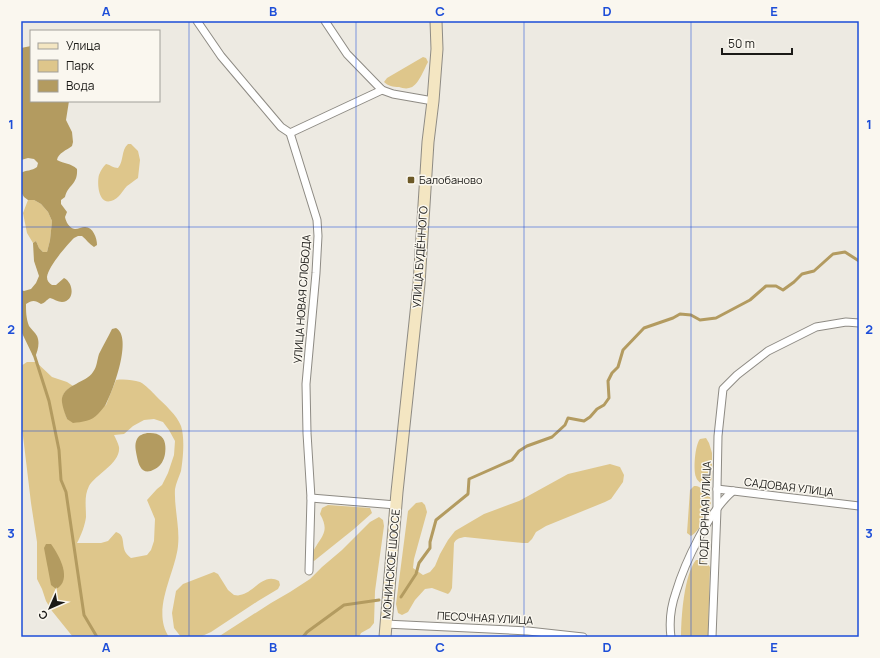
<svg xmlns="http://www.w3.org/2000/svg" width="880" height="658" viewBox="0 0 880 658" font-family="Manrope,sans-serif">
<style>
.green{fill:#dec68b;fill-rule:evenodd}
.water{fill:#b39b60}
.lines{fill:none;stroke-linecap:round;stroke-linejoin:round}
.stream{stroke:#b39b60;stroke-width:3}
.street-casing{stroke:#8e8b84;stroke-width:9}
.secondary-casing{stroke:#8e8b84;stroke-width:13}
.street{stroke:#fff;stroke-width:7}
.secondary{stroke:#f4e6c2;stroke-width:11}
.grid{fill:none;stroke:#1d4ed8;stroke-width:1;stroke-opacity:0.55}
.poi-dot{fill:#6c5927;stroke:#faf7ef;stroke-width:1.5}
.labels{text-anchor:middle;stroke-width:3;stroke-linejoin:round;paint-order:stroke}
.poi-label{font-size:11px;fill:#1b1a17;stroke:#faf7ef;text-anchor:start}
.street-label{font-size:11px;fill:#1b1a17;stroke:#faf7ef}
.neatline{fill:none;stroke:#1d4ed8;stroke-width:1.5}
.grid-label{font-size:13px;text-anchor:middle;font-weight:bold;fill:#1d4ed8}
</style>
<rect width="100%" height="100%" fill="#edeae2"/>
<g class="green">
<path d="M423 57 426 58 428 62C424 69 418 87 409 88 406 89 402 88 399 87 393 87 388 86 384 82L387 78Z"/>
<path d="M128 144H131L138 151 140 160 138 178C134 181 131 183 127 186 122 191 119 199 111 201 98 205 97 182 99 175 101 170 103 167 106 164 111 165 113 168 118 168 124 161 121 150 128 144Z"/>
<path d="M28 200H34L41 204 48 212 52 221 50 240 47 252H43L39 248 36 241 33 243 27 233 23 213Z"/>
<path d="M27 362H36L52 377 67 382 73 386C57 394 63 404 67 419L106 405 116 380C124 379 133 380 140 382 146 385 152 392 156 396 164 404 177 415 181 426 185 438 183 459 181 471 179 477 176 483 175 489 174 508 180 527 178 546 175 574 151 610 169 637H73L52 611 46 601 42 589 37 579V542L31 503 21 419V366ZM154 419 163 422 169 430 175 441 174 455 168 473 162 485 157 489 147 500 155 519 154 541 151 550 147 555 131 558C129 556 127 555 126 553 121 545 126 535 116 532L108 541 101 543H77C81 536 85 525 86 517 86 506 84 496 89 486 95 475 121 463 119 447 118 443 116 439 114 435L124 434 133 426 144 420Z"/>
<path d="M706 438 709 443 712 453V478L709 484 705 486C701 483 697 481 696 477 693 470 695 445 700 439Z"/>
<path d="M610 464 620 467 624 475 623 482 611 499 605 502 546 526 536 532 532 539 528 543H523L465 537C460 538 457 538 454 543L452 588 450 592 448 594 432 588 425 589 415 600 408 612 402 615 398 613 396 604 408 511 416 503 422 502 425 505 427 512 414 559 413 568 423 575 430 572 435 566 440 554 448 540 455 531 484 514 519 501 568 474Z"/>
<path d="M694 486C699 486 701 488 705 491 717 500 708 515 702 524 698 529 696 533 691 536L687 533 690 490Z"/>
<path d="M328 505 370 508 372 513 354 529 314 561 311 559C315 539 333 536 320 514L322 508Z"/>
<path d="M379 517 383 520 384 526 375 591 374 623 370 628 361 633 359 637H218L271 603 290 592 310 579 322 567 342 550 370 522Z"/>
<path d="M696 560C703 560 706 562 710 567L708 637H681C681 617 684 575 696 560Z"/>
<path d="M214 572 218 574 228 590 234 595C236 595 238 596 240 595 254 593 263 572 279 581L280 585 278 589 258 601 211 632 200 637H181L174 628 172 613 176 591 183 584Z"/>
</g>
<g class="water">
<path d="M31 46V101H69L66 120 72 132 73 142 72 146C67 150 58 153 57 160 64 164 71 163 77 169 78 185 68 184 65 197L61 200V204L67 212 65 217C66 222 69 228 75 229 78 229 82 227 85 227 93 227 97 238 97 245L94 247C89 244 87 240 82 236H78L74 238C66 246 48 267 47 277 47 281 49 283 52 285H56L64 278C74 283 75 301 62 302 58 302 54 299 50 298 46 300 45 303 41 304 35 300 32 300 26 304 26 311 26 318 29 326 31 329 35 332 37 336 40 342 38 351 35 357L33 356 21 331V290L24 291 31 289 36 283 39 276 34 261 33 243 36 241 39 248 43 252H47L50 240 52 221 48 212 41 204 34 200H28L24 197 21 192V173C26 170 32 171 37 167L38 163 34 159 28 158 21 160V48Z"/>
<path d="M116 328C133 337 113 391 106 404 104 407 101 411 98 414 92 421 82 422 73 423L67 419C65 414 61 403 62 398 65 384 86 383 93 372 97 367 97 360 99 354 103 346 108 337 112 329Z"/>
<path d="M147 433C151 433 156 433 159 435 166 438 166 448 165 454 164 460 161 466 155 469 143 476 139 467 137 457 136 451 134 445 137 439 139 435 143 434 147 433Z"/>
<path d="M46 544H51C59 555 73 580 56 589L51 585 44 548Z"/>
</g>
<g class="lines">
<g class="stream">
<path d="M34 354 49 401 59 450 61 480 66 492 84 615 97 637"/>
<path d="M401 597 416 574 419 563 430 548V542L436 520 468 494 469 479 512 460 519 451 527 446 552 437 565 425 568 418 584 421 590 417 597 409 604 405 609 398 608 381 612 373 618 367 623 350 644 328 673 318 680 314 691 315 700 320 716 318 750 300 766 286H776L783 290 794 282 802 274 814 271 833 254 845 252 859 261"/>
<path d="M303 637 307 632 344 605 379 600"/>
</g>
<defs>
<g id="street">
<path d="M197 21 221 56 281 127 290 133 317 220 318 236 316 273 306 384 307 433 311 498 309 571"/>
<path d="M325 21 347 54 382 90 393 94 433 101"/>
<path d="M290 133 382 90"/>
<path d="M717 489 859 506"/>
<path d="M311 498 396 505"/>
<path d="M385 624 528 631 583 637"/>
<path d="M671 637C669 622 671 606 676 592 685 562 709 511 733 491"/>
<path d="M712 637 717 509V489L718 436 723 389 737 375 768 351 816 327 846 322 859 323"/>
</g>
<path id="secondary" d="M385 637 397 492 419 284 428 142 433 101 437 49 436 21"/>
</defs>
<use href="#street" class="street-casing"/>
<use href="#secondary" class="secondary-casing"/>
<use href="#street" class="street"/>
<use href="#secondary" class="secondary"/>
</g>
<path class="grid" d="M189 21V637M356 21V637M524 21V637M691 21V637M21 227H859M21 431H859"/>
<rect class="poi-dot" x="407" y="176" width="8" height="8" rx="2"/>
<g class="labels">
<g class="poi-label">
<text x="419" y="184">Балобаново</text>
</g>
<g class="street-label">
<text transform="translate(420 257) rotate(-86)" y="4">УЛИЦА БУДЁННОГО</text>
<text transform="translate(302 299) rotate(-86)" y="4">УЛИЦА НОВАЯ СЛОБОДА</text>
<text transform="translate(789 487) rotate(7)" y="4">САДОВАЯ УЛИЦА</text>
<text transform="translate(705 513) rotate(-88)" y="4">ПОДГОРНАЯ УЛИЦА</text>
<text transform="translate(391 564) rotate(-85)" y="4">МОНИНСКОЕ ШОССЕ</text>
<text transform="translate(485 618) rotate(3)" y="4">ПЕСОЧНАЯ УЛИЦА</text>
</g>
</g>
<rect width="880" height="658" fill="none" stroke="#faf7ef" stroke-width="44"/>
<rect x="30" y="30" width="130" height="72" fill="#faf7ef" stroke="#a19f99"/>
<rect x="38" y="43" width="20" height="6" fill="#f4e6c2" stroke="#a19f99"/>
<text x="66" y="50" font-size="12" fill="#1b1a17">Улица</text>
<rect x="38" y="60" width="20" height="12" fill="#dec68b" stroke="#a19f99"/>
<text x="66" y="70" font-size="12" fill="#1b1a17">Парк</text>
<rect x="38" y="80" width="20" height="12" fill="#b39b60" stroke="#a19f99"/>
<text x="66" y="90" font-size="12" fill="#1b1a17">Вода</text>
<g transform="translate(50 608) rotate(225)" stroke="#faf7ef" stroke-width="3" paint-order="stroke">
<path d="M0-3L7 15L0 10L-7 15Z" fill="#1b1a17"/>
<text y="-6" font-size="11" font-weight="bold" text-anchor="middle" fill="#1b1a17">С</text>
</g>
<path d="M722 48v6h70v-6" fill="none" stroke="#1b1a17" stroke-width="2"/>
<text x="728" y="48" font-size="12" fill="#1b1a17" stroke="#faf7ef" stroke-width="3" paint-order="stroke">50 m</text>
<rect x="22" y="22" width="836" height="614" class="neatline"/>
<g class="grid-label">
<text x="106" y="16">A</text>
<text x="273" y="16">B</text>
<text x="440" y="16">C</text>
<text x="607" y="16">D</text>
<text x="774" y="16">E</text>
<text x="11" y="129">1</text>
<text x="869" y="129">1</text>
<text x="11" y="334">2</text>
<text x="869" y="334">2</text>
<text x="11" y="538">3</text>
<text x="869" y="538">3</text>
<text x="106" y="652">A</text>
<text x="273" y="652">B</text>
<text x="440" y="652">C</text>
<text x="607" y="652">D</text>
<text x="774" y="652">E</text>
</g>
</svg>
